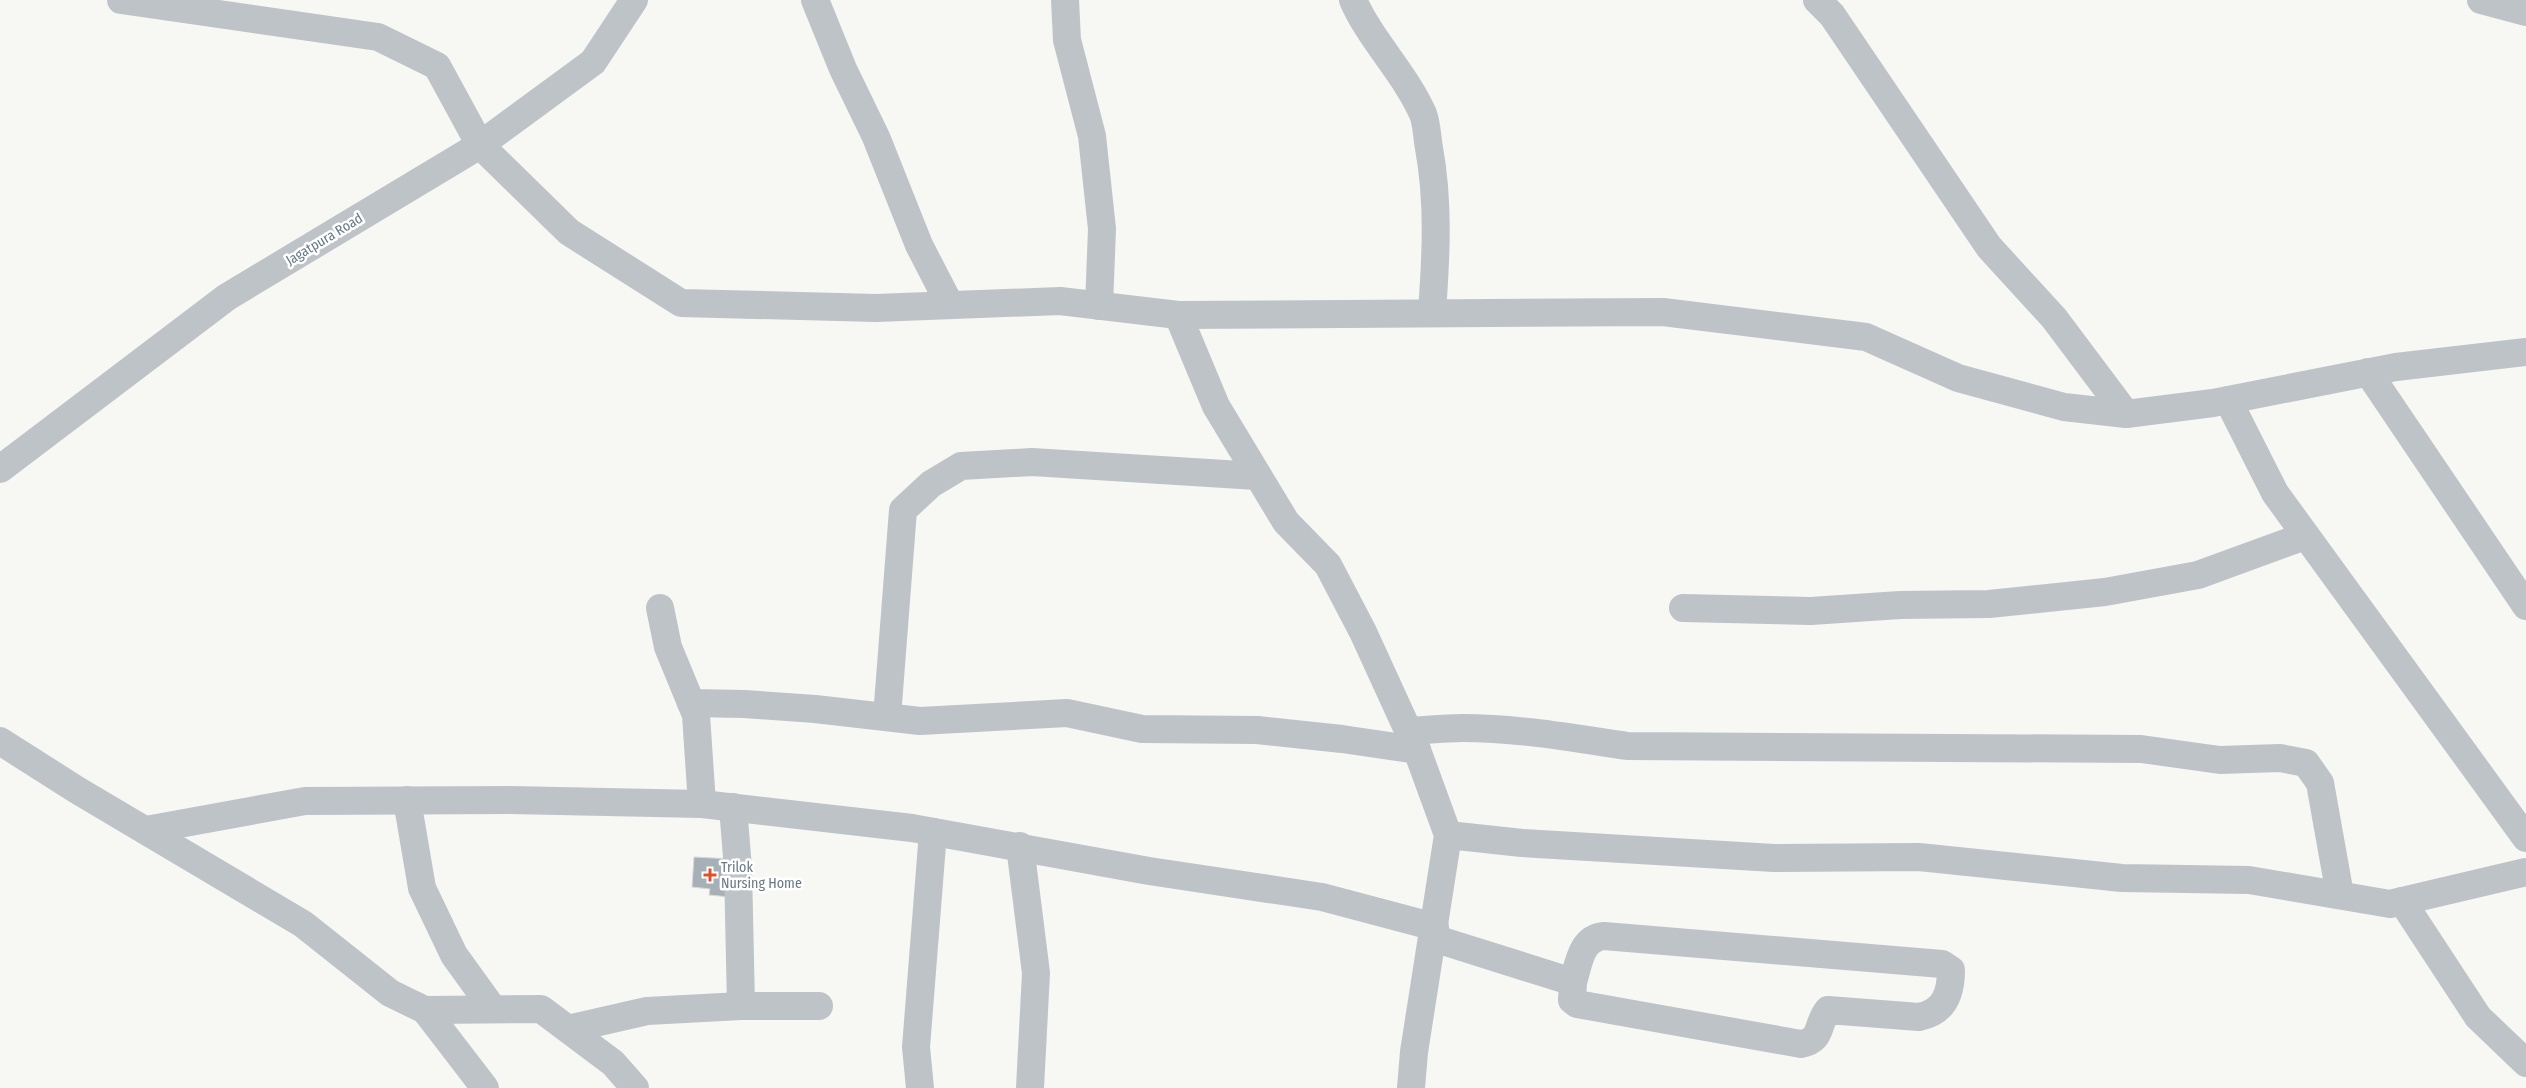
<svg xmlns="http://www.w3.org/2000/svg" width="2526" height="1088" viewBox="0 0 2526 1088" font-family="'Fira Sans Condensed',sans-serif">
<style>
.building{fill:#a7b0b6;stroke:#d9d9d7}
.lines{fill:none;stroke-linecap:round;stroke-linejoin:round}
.minor{stroke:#bec3c7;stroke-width:28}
.poi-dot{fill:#e14e2b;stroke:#fff;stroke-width:2}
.labels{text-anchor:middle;stroke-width:5;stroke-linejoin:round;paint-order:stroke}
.street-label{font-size:14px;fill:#677985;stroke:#fff}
.poi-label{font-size:14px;fill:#677985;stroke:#fff;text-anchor:start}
</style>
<rect width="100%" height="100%" fill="#f7f7f4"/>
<path class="building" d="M694 857 733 859 730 897 709 895 710 889 692 887Z"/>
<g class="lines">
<g class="minor">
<path d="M121 0 378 37 437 66 480 145 569 232 681 303 876 308 1060 301 1178 315 1663 312 1866 337 1958 378 2064 407 2126 414 2213 403 2396 367 2526 352"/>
<path d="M815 0 843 69 876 137 919 245 950 305"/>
<path d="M1065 0 1067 40 1092 136 1102 229 1099 306"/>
<path d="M1353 0C1371 41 1405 73 1423 114 1427 124 1427 138 1429 148 1439 203 1436 257 1432 312"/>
<path d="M1817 0 1832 15 1989 247 2054 318 2126 414"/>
<path d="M2481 0 2526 12"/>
<path d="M1178 315 1216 406 1286 522 1328 565 1363 632 1417 750 1448 835 1414 1052 1411 1088"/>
<path d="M2368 372 2526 606"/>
<path d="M2228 400 2275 493 2526 838"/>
<path d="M0 469 227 297 480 145 593 62 634 0"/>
<path d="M660 608 668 647 696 715 702 804"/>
<path d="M1683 608 1811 611 1900 605 1989 604 2105 592 2198 575 2305 536"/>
<path d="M691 703 744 704 815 709 920 721 1067 713 1142 729 1257 730 1342 739 1417 750"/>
<path d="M887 717 903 510 931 484 961 466 1032 462 1257 476"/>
<path d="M1409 731C1427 730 1445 728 1463 728 1518 728 1573 738 1627 746L2141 749 2220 760 2280 758 2306 763 2320 783 2340 895"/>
<path d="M0 741 77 790 303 924 390 993 425 1010 541 1009 613 1063 635 1088"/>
<path d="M407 800 422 888 454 955 493 1009"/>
<path d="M733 807 738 869 741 1006"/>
<path d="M146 830 305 801 510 800 702 804 912 828 1149 871 1322 897 1435 927"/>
<path d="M1448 835 1522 843 1774 858 1919 857 2122 878 2249 880 2390 904 2526 872"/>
<path d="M1020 846 1036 973 1030 1088"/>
<path d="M2402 901 2478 1017 2526 1063"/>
<path d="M1433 938 1573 982 1572 1000 1577 1004 1801 1044C1823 1040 1816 1025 1828 1010L1919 1017C1944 1012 1951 994 1951 970L1942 964 1604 936C1581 938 1579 963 1573 982"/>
<path d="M425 1010 485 1088"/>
<path d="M568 1029 647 1011 741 1006H819"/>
<path d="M920 1088 916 1047 933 832"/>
</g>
</g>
<path class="poi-dot" d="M707.5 867.5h5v5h5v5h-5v5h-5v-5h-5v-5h5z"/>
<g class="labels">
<g class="street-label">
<text transform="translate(324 239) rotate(-31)" y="5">Jagatpura Road</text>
</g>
<g class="poi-label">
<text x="721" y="872">Trilok<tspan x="721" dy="16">Nursing Home</tspan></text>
</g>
</g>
</svg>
